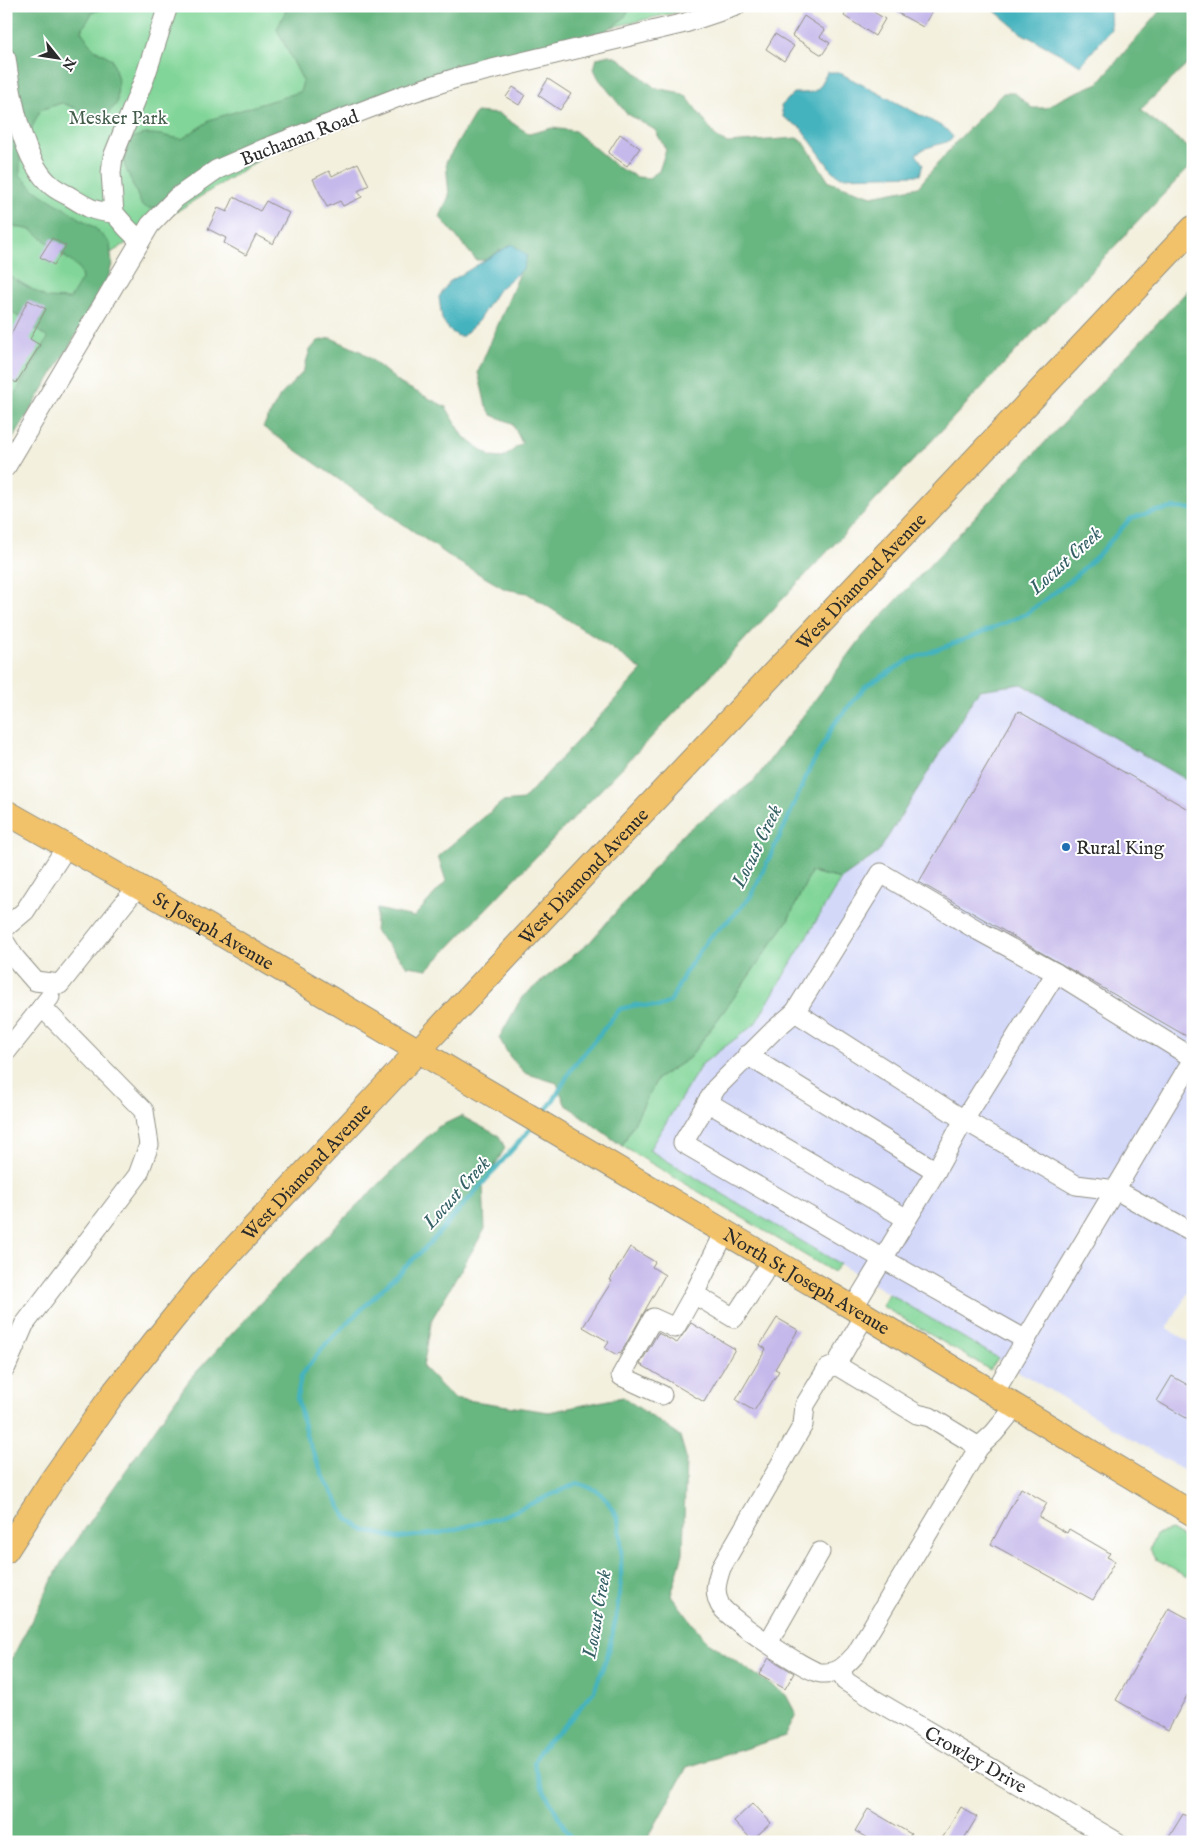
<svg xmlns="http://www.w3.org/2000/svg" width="1199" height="1848" viewBox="0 0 1199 1848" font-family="'IM FELL English',serif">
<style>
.built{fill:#d3d8f9}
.green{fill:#81d598;stroke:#568062}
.forest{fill:#68b680;stroke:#4a7056}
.water{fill:#44b3be;stroke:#386f74}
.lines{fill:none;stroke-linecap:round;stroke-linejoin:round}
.stream{stroke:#44b3be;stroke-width:4.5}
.building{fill:#c5b8ea}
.minor-casing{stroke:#8f8e84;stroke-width:21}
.major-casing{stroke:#8f8e84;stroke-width:26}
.minor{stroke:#fff;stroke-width:19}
.major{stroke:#f2c26a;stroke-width:24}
.poi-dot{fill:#1f6fb2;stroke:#fff;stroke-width:2}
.labels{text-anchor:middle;stroke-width:4;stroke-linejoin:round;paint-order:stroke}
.park-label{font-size:19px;fill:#455e4c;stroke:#fff}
.street-label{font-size:19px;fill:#2b2b2b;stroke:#fff}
.poi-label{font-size:19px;fill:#2b2b2b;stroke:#fff;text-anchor:start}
.water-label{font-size:20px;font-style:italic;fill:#356166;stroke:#fff}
</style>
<rect width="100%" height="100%" fill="#fff"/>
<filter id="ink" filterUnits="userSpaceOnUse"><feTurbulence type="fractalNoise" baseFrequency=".02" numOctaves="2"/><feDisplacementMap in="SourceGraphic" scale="10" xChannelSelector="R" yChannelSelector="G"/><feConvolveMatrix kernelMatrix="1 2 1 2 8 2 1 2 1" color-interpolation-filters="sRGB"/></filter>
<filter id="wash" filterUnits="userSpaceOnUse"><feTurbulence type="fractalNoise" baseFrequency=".0096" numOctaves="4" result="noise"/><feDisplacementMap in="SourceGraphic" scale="20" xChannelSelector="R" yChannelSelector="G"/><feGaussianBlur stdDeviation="1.12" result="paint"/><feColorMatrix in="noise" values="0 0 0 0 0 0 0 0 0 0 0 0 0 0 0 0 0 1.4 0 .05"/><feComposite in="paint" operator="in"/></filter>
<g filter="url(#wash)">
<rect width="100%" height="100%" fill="#f3f0de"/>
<path class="built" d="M1022 684 1193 784V1284L1167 1329 1193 1344V1476L649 1150 702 1064 755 1024 841 879 878 853 979 690Z"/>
<g class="green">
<path d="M6 6H704L512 50 349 103 106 256 6 423Z"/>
<path d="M811 872 841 879 755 1024 702 1064 649 1150 840 1264 833 1272 622 1146 657 1079 689 1058 732 1000 788 920Z"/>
<path d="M889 1294 998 1358 990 1370 882 1306Z"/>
<path d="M1171 1530 1193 1543V1569L1187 1577 1156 1560 1150 1549 1156 1534Z"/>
</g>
<g class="forest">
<path d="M6 6H112L93 12 81 31 93 48 112 59 118 80 117 103 103 119 62 103 40 110 20 154V175L36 191 94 227 110 243 112 264 106 286 6 450V409L48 338 6 308V274L47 298 70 299 82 279 79 268 32 230 11 226 6 223V133L12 131 6 86Z"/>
<path d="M288 6H631L624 18 606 31 563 40 501 63 469 65 426 76 152 209 142 206 124 164 127 142C145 128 161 136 182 139L212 119 300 92 303 81 277 29Z"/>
<path d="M1164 6H1193V59L1140 110 1193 151V163L716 670 428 969 407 966 375 931 377 909 414 917 446 881 438 856 502 802 523 800 642 670 607 645 527 593 505 589 455 560 263 427 280 396 303 372 310 350 318 341 331 338 362 352 401 384 446 407 464 437 491 457 503 458 522 443 512 423 492 415 486 406 478 372 527 256 500 250 487 260H476L440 217 449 196 446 162 476 112 499 114 529 134 552 128 575 131 617 167 637 177 649 178 659 171 666 150 655 130 626 113 599 79 594 69 597 58 609 55 620 59 655 88 677 92 687 97 717 138 727 143 797 138 805 144 829 182 872 196 918 187 955 143 1003 93H1015L1032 108H1046L1063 98 1098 83Z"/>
<path d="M1193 285V784L1022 684 979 690 878 853 841 879 811 872 788 920 732 1000 689 1058 657 1079 622 1146 565 1104 557 1083 525 1073 510 1057 499 1038 522 997 590 942 684 833 754 781 863 636Z"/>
<path d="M461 1116 499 1136 505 1148 483 1185 485 1229 432 1319 423 1367 453 1398 549 1412 623 1397 680 1436 686 1457 683 1553 671 1595 706 1641 786 1695 796 1714 785 1736 687 1767 648 1838 650 1842H6V1670L61 1563 190 1379 278 1284 436 1128Z"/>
</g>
<g class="water">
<path d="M989 6H1107L1110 11 1111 29 1081 65 1021 33Z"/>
<path d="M827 72H838L945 128 953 137 950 141 926 148 916 154 923 164 920 175 841 177 832 171 801 128 783 117 781 106 794 93C816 93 818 93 827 72Z"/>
<path d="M512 244 527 256 523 269 497 291 478 321 463 336H458L449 330 442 319 439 297 449 282Z"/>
</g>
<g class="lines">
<g class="stream">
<path d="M541 1116 553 1101 572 1068 620 1009 636 1005 658 1007 670 1002 685 973 708 939 734 915 751 896 786 823 808 772 834 724 866 686 911 659 976 635 1026 614 1071 580 1098 555 1130 519 1147 513 1173 508 1193 509"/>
<path d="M533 1126 431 1242 348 1322 320 1351 301 1376 297 1398 307 1438 326 1482 347 1518 365 1531 398 1538 440 1533 499 1518 578 1483 598 1491 608 1502 618 1519 621 1540V1580L616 1618 607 1657 594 1691 567 1723 540 1750 534 1763 541 1785 573 1842"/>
</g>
</g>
<g id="blocks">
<g class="building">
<path d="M850 6H864L885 19 875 36 844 16Z"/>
<path d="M885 6H935L923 27Z"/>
<path d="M804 16 825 30 820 37 830 43 822 55 792 36Z"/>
<path d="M775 34 794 46 784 61 766 49Z"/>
<path d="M548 79 571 94 560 110 538 95Z"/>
<path d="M513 87 525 95 519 105 506 97Z"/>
<path d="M620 134 640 148 627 166 608 153Z"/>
<path d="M358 163 369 185 358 191 362 197 343 206 340 201 327 207 313 179 329 171 332 176Z"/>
<path d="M234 197 260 211 266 201 289 213 273 244 256 235 246 255 224 243 226 238 208 229 218 208 227 212Z"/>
<path d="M52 238 66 246 54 265 40 257Z"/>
<path d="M28 300 46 309 30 339 40 345 16 383 6 375V344Z"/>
<path d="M1018 711 1193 812V1040L919 882Z"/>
<path d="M630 1247 655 1262 652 1267 665 1275 621 1353 619 1352 617 1355 605 1348 609 1342 583 1327 612 1281 610 1280Z"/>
<path d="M777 1318 798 1330 775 1369 779 1371 754 1411 736 1400 766 1349 760 1345Z"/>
<path d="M691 1323 735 1349 704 1402 640 1364 658 1333 677 1343Z"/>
<path d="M1172 1376 1193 1388V1411L1188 1419 1157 1401Z"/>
<path d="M1021 1488 1047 1503 1039 1517 1067 1533 1069 1529 1110 1553 1107 1557 1115 1561 1093 1600 991 1544Z"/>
<path d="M1169 1608 1193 1621V1685L1168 1730 1116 1700Z"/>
<path d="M769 1658 794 1673 785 1689 759 1674Z"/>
<path d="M753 1803 771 1823 752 1840 734 1821Z"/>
<path d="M961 1807 977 1817 962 1842H940Z"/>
<path d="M868 1809 911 1834 906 1842H874L855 1831Z"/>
<path d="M1183 1814 1193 1820V1842H1177L1169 1837Z"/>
</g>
</g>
</g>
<g filter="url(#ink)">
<use href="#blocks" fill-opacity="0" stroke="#8f8e84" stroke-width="1"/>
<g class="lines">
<defs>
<g id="minor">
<path d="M6 58C11 95 22 162 52 186 57 190 63 193 69 196 88 208 92 211 114 213"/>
<path d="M140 241 127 228 114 213 111 173 113 157 145 77 168 6"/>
<path d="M6 467 150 225 176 198 216 170 266 148 404 95 459 77 685 23 736 6"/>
<path d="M6 927 25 911 67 846"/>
<path d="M6 944 15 958 35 981 60 984 138 886"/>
<path d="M795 1012 774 1030 716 1088 683 1143 883 1259 1026 1340"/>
<path d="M6 1052 50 997"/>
<path d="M747 1055 936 1171"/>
<path d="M1193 1058 1056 973 979 931 881 873 795 1012 964 1120 1076 1185 1116 1190 1188 1230 1193 1228"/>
<path d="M707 1102 907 1219"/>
<path d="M725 1232 694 1294 734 1318 772 1260"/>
<path d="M853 1308 936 1171 964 1120 1056 973"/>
<path d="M865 1315 836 1365 917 1414 930 1417 979 1447 994 1433 1016 1406"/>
<path d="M836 1365 827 1369 805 1405 803 1425 721 1568C717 1581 713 1591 720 1605 726 1617 807 1672 821 1673 839 1674 845 1666 856 1654L979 1447"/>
<path d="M6 1367 24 1325 138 1175 149 1145 144 1111 42 1007"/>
<path d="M994 1393 1193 1059"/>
<path d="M662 1395 621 1376 653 1318 675 1328 694 1294"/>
<path d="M768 1643 820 1552"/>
<path d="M841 1670 845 1681 875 1700 1117 1842"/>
</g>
<g id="major">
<path id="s1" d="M6 812 206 925 865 1315 1193 1514"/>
<path id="s2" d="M6 1551 50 1483 115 1391 202 1283 418 1051 1193 228"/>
</g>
</defs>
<use href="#minor" class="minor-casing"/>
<use href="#major" class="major-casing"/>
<use href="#minor" class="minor"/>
<use href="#major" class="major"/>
</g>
</g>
<circle class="poi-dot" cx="1066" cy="847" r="5"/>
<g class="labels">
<g class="park-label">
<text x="118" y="124">Mesker Park</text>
</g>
<g class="street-label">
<text transform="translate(299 137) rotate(-21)" y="7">Buchanan Road</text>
<text dy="7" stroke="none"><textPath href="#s2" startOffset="1295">West Diamond Avenue</textPath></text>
<text dy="7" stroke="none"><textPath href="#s2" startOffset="890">West Diamond Avenue</textPath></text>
<text dy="7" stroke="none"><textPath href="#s1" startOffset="239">St Joseph Avenue</textPath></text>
<text dy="7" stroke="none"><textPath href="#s2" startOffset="485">West Diamond Avenue</textPath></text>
<text dy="7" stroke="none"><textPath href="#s1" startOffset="928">North St Joseph Avenue</textPath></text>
<text transform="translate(976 1759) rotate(30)" y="7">Crowley Drive</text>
</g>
<g class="poi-label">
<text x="1076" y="854">Rural King</text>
</g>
<g class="water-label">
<text transform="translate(1065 560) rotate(-42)" y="7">Locust Creek</text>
<text transform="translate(756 846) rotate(-64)" y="7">Locust Creek</text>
<text transform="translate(456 1192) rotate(-48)" y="7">Locust Creek</text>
<text transform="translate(596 1614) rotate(-80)" y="7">Locust Creek</text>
</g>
</g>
<rect width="1199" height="1848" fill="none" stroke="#fff" stroke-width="25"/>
<g transform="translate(58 58) rotate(120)" stroke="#ffffff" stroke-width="4" paint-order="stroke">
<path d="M0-4L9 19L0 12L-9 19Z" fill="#2b2b2b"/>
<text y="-8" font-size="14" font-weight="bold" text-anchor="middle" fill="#2b2b2b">N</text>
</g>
</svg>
